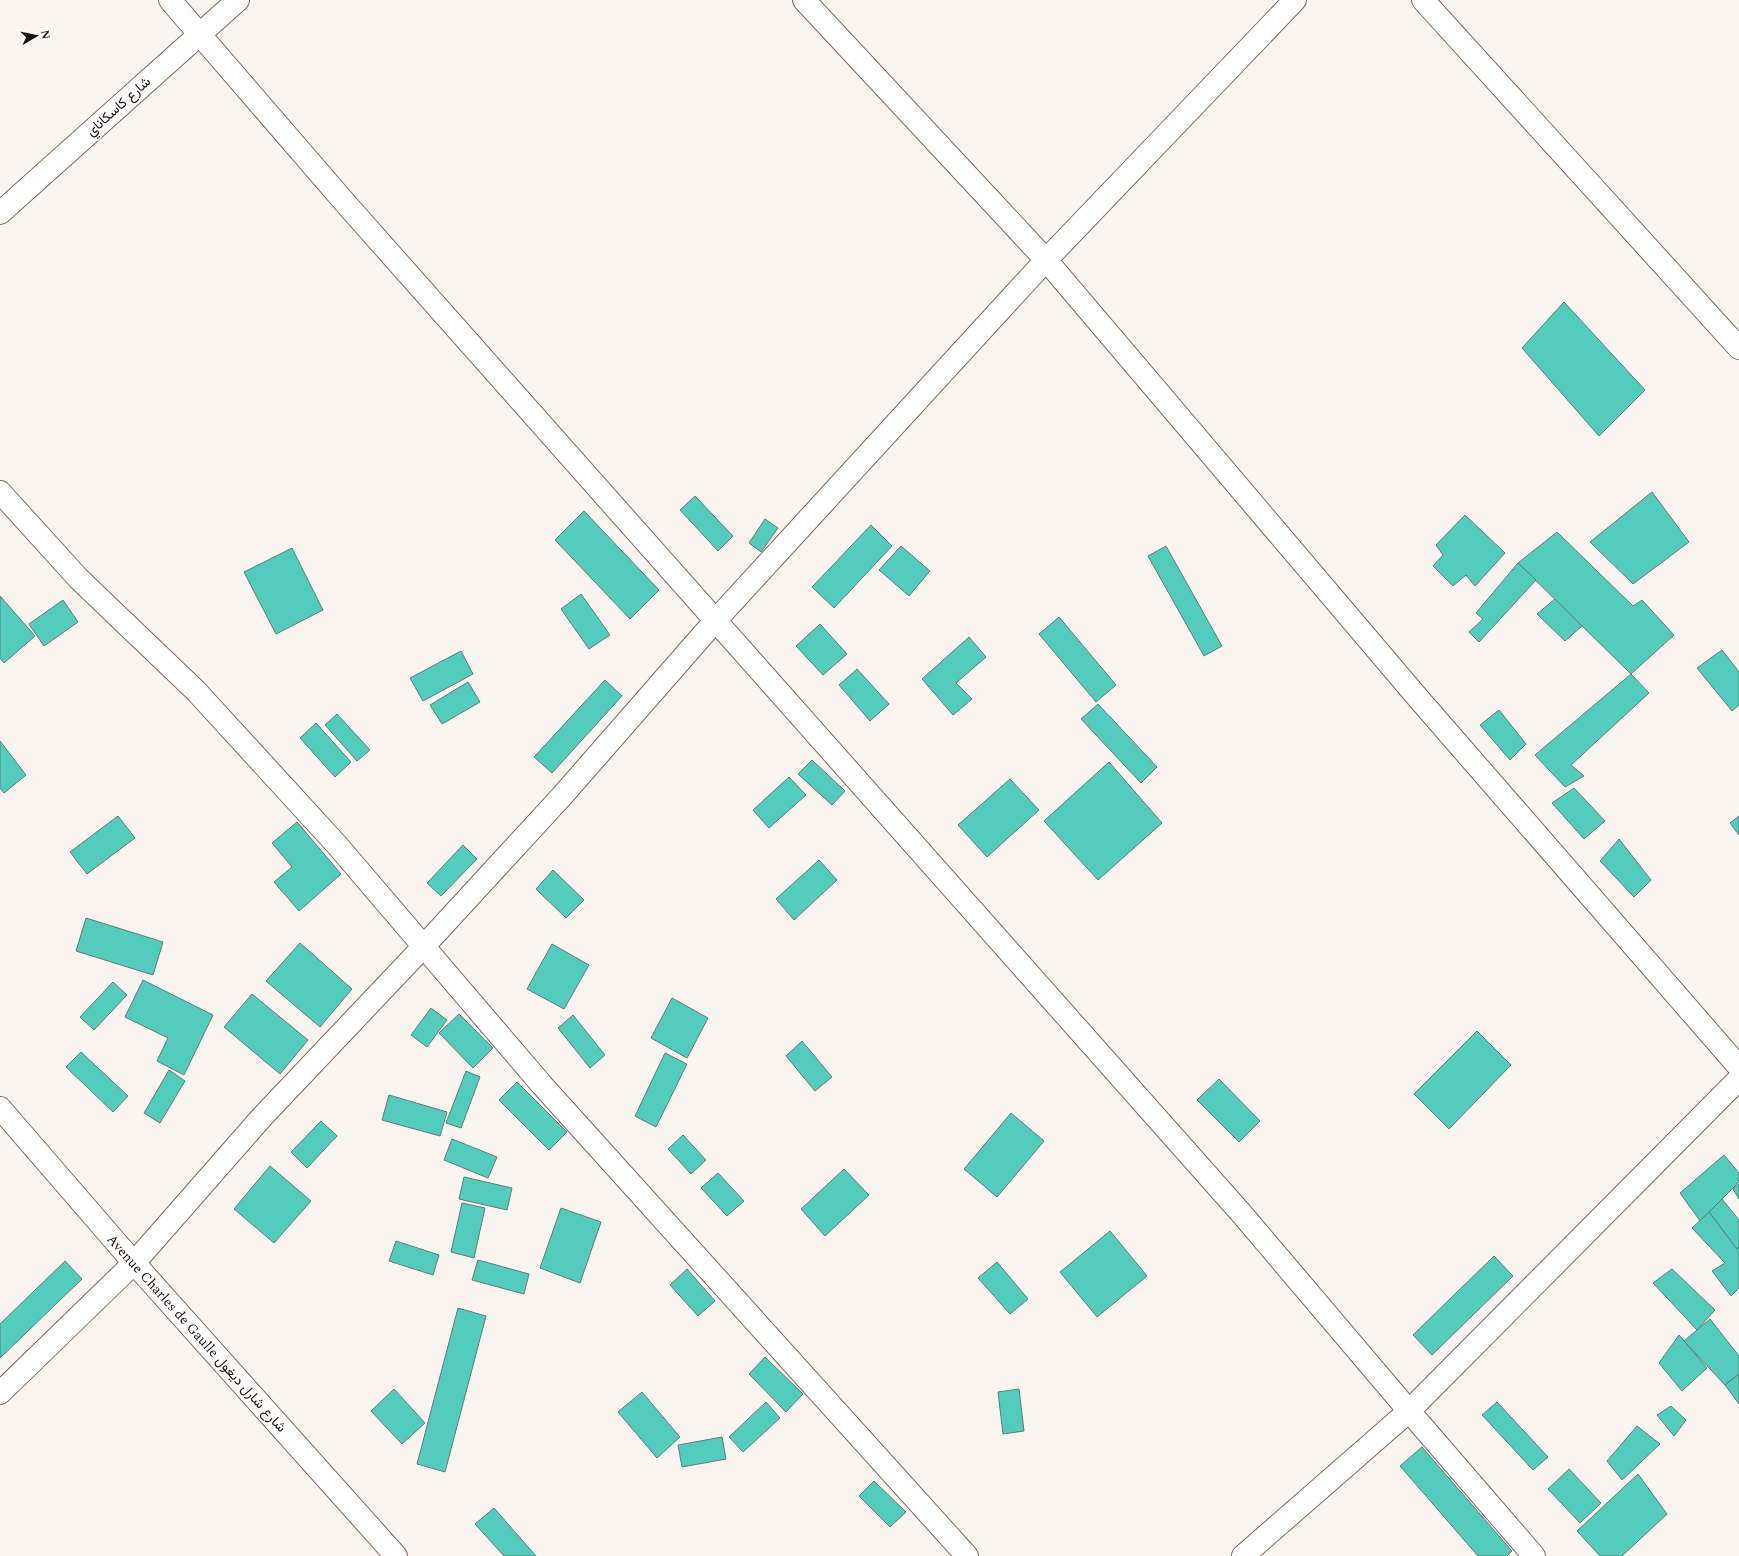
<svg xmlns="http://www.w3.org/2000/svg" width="1739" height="1556" viewBox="0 0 1739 1556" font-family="Spectral,Vazirmatn,serif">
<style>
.building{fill:#53ccbe;stroke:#5c7e79}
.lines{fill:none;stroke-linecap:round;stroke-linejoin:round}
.minor-casing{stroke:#83685c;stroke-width:24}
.minor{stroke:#fff;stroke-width:22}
.labels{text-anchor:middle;stroke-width:3;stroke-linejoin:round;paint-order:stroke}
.street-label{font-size:14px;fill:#1c120e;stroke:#fff}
</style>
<rect width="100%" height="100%" fill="#faf4f1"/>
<g class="building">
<path d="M1564 302 1645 390 1599 436 1522 348Z"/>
<path d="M1652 492 1689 542 1633 584 1590 542Z"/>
<path d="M695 496 733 536 718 551 680 510Z"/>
<path d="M584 511 659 590 630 619 555 540Z"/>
<path d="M1465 515 1505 553 1475 586 1466 575 1453 586 1433 566 1443 555 1436 545Z"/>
<path d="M765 519 778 528 761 552 749 543Z"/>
<path d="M871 525 892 546 834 608 812 587Z"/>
<path d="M1557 532 1633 606 1642 600 1674 635 1631 674 1518 563Z"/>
<path d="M901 546 930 571 909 596 879 570Z"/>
<path d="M1166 546 1222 646 1204 656 1148 556Z"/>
<path d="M292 548 323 610 276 634 244 572Z"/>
<path d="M1518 563 1536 580 1479 642 1469 632 1483 619 1476 613Z"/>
<path d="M581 594 610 635 589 649 561 609Z"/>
<path d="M0 596 35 636 4 663 0 658Z"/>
<path d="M1555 599 1582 626 1565 641 1537 614Z"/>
<path d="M63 600 78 622 44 646 29 624Z"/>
<path d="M1059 617 1116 685 1096 702 1039 634Z"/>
<path d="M820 624 847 654 823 675 796 646Z"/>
<path d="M969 637 986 657 956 683 972 699 953 715 922 679Z"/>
<path d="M1722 650 1739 672V705L1732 711 1697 668Z"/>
<path d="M461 651 473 674 423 701 410 678Z"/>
<path d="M857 669 889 704 870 721 839 685Z"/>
<path d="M1631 674 1649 693 1571 765 1584 776 1565 787 1535 755Z"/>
<path d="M605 680 622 696 552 773 534 757Z"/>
<path d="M468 682 480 702 442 724 430 705Z"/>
<path d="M1098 704 1157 767 1141 783 1081 719Z"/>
<path d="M1499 710 1526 744 1510 760 1480 725Z"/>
<path d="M337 714 370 750 357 761 325 725Z"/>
<path d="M316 723 351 762 335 777 300 738Z"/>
<path d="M0 741 26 775 4 793 0 788Z"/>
<path d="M812 760 845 791 832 805 798 774Z"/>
<path d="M1109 762 1162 823 1098 880 1044 821Z"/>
<path d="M789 777 806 795 769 828 753 810Z"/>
<path d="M1010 779 1039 810 987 857 958 825Z"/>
<path d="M1574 788 1605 821 1584 839 1552 803Z"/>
<path d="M118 816 135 838 87 874 70 852Z"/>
<path d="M1739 816V835L1730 823Z"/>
<path d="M297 822 341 874 299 911 274 882 292 867 272 843Z"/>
<path d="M1619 839 1651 880 1634 897 1600 861Z"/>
<path d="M463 845 477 859 441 896 427 883Z"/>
<path d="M819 860 837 880 794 920 776 899Z"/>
<path d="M553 870 584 900 566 918 536 889Z"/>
<path d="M86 918 163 942 153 975 76 951Z"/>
<path d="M300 943 352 989 320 1027 266 981Z"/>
<path d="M552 944 589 965 564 1009 527 989Z"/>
<path d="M143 980 213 1015 184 1075 157 1061 168 1038 125 1017Z"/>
<path d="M113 982 127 995 94 1030 80 1017Z"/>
<path d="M252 994 308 1040 280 1074 224 1027Z"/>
<path d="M672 998 708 1018 687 1058 651 1038Z"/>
<path d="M431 1008 447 1020 427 1047 411 1035Z"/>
<path d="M459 1014 493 1048 473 1068 439 1033Z"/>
<path d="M573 1015 605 1055 590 1068 558 1028Z"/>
<path d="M1477 1031 1511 1065 1449 1129 1414 1094Z"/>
<path d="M802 1041 832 1077 815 1091 786 1056Z"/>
<path d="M81 1052 128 1096 113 1112 66 1067Z"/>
<path d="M665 1053 687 1064 656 1127 635 1116Z"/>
<path d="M169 1070 185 1081 160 1123 144 1113Z"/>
<path d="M466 1071 480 1077 461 1128 446 1123Z"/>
<path d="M1219 1079 1260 1121 1239 1142 1197 1100Z"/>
<path d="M517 1082 567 1132 549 1150 499 1100Z"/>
<path d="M389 1095 447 1112 440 1136 382 1120Z"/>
<path d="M1011 1113 1044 1141 997 1197 964 1169Z"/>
<path d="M321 1121 337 1136 307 1168 291 1152Z"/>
<path d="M683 1135 706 1160 691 1174 668 1149Z"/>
<path d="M452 1139 497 1157 488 1178 444 1160Z"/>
<path d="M1724 1155 1739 1173V1182L1700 1221 1680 1193Z"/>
<path d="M270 1166 311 1201 274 1243 234 1209Z"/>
<path d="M844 1169 869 1195 825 1236 801 1209Z"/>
<path d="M718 1173 744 1201 727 1216 701 1188Z"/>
<path d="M464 1177 512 1188 507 1210 459 1199Z"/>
<path d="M1739 1184V1199L1733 1189Z"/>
<path d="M1722 1199 1739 1220V1247L1737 1249 1709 1212Z"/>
<path d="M462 1203 485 1208 474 1258 451 1252Z"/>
<path d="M561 1208 601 1222 580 1283 540 1268Z"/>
<path d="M1709 1212 1737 1249 1739 1247V1288L1731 1296 1712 1271 1725 1263 1692 1228Z"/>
<path d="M1110 1231 1147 1276 1097 1317 1060 1272Z"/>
<path d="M396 1241 439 1255 433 1275 389 1261Z"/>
<path d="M1494 1256 1513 1276 1432 1355 1413 1335Z"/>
<path d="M478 1260 529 1274 524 1294 472 1280Z"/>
<path d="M65 1261 82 1279 0 1358V1324Z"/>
<path d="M997 1262 1028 1299 1010 1314 978 1278Z"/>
<path d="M687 1269 715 1301 698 1316 670 1285Z"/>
<path d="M1672 1269 1715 1310 1697 1330 1653 1283Z"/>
<path d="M458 1308 486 1316 445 1472 417 1464Z"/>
<path d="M1710 1319 1739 1356V1374L1725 1385 1684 1341Z"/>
<path d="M1679 1335 1707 1368 1682 1391 1659 1363Z"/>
<path d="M765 1357 803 1394 786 1412 749 1374Z"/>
<path d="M1739 1374V1404L1725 1385Z"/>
<path d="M394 1389 425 1423 402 1444 371 1411Z"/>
<path d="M1019 1389 1024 1431 1003 1434 998 1392Z"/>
<path d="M642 1392 680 1437 657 1458 618 1412Z"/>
<path d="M766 1402 780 1418 743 1452 729 1437Z"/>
<path d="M1497 1402 1548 1457 1533 1470 1482 1415Z"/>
<path d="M1671 1406 1686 1420 1674 1436 1657 1415Z"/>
<path d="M1637 1426 1660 1444 1622 1480 1607 1461Z"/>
<path d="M722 1437 726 1459 682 1467 678 1445Z"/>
<path d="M1422 1447 1512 1551 1507 1556H1478L1400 1466Z"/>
<path d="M1569 1469 1601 1503 1580 1523 1548 1489Z"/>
<path d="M1638 1474 1667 1514 1622 1556H1600L1577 1531Z"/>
<path d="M874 1481 906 1512 890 1527 859 1496Z"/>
<path d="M494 1508 536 1556H504L475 1524Z"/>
</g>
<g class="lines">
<defs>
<g id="minor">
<path d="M170 0 347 205 1241 1213 1409 1411 1534 1556"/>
<path d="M804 0 1046 260 1418 698 1739 1067"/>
<path d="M1423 0 1739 348"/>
<path d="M0 213 238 0"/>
<path d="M0 492 79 579 196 691 337 845 542 1085 967 1556"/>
<path d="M0 1108 134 1263 396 1556"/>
<path d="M0 1393 134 1263 262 1117 424 946 562 796 715 621 1046 260 1295 0"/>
<path d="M1243 1556 1409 1411 1739 1079"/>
</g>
</defs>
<use href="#minor" class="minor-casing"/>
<use href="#minor" class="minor"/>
</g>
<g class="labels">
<g class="street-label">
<text transform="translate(118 106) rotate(-42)" y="5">شارع كاسكاناي</text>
<text transform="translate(197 1333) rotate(48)" y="5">Avenue Charles de Gaulle شارع شارل ديغول</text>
</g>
</g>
<g transform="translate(36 36) rotate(81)" stroke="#ffffff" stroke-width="3" paint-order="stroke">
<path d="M0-3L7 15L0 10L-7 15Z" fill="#1c120e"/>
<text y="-6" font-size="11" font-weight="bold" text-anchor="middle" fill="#1c120e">N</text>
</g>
</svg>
